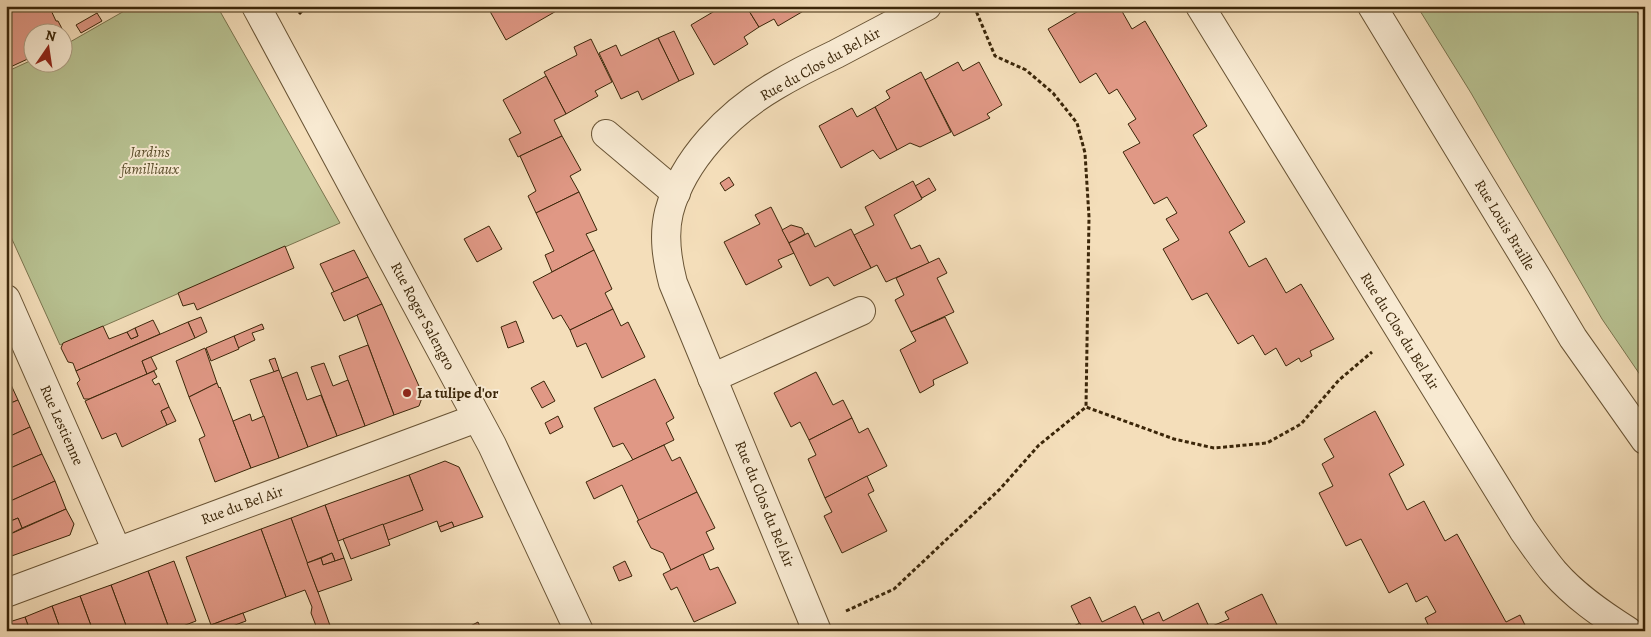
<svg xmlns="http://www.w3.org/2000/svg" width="1651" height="637" viewBox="0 0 1651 637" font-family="Alegreya,serif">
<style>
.green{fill:#b8c292;stroke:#7a744e}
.building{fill:#e09885;stroke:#3b2609}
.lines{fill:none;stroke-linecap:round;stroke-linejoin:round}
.minor-casing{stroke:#695435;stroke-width:30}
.path{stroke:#3b2609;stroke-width:3;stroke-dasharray:4 2.5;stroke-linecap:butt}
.minor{stroke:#f8ead2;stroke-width:28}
.poi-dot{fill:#8f2418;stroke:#f8ead2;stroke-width:2}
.labels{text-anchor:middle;stroke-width:4;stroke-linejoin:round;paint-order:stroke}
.street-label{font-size:15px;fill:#3b2609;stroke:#f8ead2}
.park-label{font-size:15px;font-style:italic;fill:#5a4d2b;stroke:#f8ead2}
.poi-label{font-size:15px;font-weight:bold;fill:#3b2609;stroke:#f8ead2;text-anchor:start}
</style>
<rect width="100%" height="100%" fill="#f4deba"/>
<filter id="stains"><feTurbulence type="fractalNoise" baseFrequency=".004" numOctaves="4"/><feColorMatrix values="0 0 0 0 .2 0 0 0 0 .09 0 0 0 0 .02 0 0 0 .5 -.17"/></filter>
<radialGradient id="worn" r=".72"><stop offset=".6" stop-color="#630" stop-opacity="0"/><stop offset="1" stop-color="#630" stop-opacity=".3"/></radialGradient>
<g class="green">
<path d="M133 6H217L340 223 60 345 6 226V72L32 60V62H62L63 46Z"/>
<path d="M1417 6H1633L1645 23V382L1602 319 1471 93Z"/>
</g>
<g class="building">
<path d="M16 6H49L56 21H58L68 40 62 42V32H32V57L6 69V11Z"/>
<path d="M487 6H565L506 40Z"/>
<path d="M723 6H746L759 27 744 37 748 44 714 65 691 25Z"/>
<path d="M746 6H812L778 26 774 19 759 27Z"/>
<path d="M1087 6H1119L1132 29 1145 21 1207 126 1193 135 1245 222 1229 232 1249 267 1266 258 1286 293 1301 284 1334 339 1310 351 1312 356 1301 362 1299 358 1286 366 1276 348 1265 355 1253 335 1238 344 1207 293 1192 300 1163 249 1179 240 1166 219 1177 213 1167 197 1154 204 1123 152 1140 143 1128 124 1136 119 1117 89 1109 94 1096 73 1080 83 1048 29Z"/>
<path d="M97 13 102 21 81 33 76 25Z"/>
<path d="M674 31 694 74 679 81 658 38Z"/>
<path d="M658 38 679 81 642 100 638 91 621 99 599 53 616 45 621 56Z"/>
<path d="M591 39 612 82 595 91 598 96 566 114 544 72 577 55 574 47Z"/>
<path d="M958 62 963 71 979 62 1002 105 987 114 990 118 954 136 925 80Z"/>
<path d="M921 72 951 132 920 147 910 143 897 150 875 107 890 98 886 91Z"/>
<path d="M546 76 566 114 554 120 562 136 518 157 509 139 521 133 503 100Z"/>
<path d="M875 107 897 150 880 159 873 150 841 168 819 126 852 108 857 117Z"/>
<path d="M562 136 581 170 570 176 579 192 536 213 528 196 536 191 520 156Z"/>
<path d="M729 177 734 185 725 191 720 183Z"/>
<path d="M929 178 936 190 922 198 915 186Z"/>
<path d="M913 181 922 199 894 215 911 249 920 245 929 263 886 282 877 265 871 268 854 235 874 225 865 207Z"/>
<path d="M579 192 597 230 586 234 594 250 552 272 545 255 554 251 536 213Z"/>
<path d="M771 207 794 253 778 260 782 267 746 285 724 242 760 224 755 215Z"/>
<path d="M791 225 802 228 805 234 789 243 782 230Z"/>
<path d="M489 226 502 249 477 262 464 239Z"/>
<path d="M851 229 871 268 834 286 828 277 810 286 789 243 808 233 815 247Z"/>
<path d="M285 246 294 268 197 310 194 303 183 306 178 293Z"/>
<path d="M354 250 368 277 334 292 320 264Z"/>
<path d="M594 250 612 289 605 293 613 309 570 330 561 315 553 319 533 282Z"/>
<path d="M939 258 947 273 937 278 954 312 911 332 895 300 904 295 896 278Z"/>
<path d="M368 277 382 304 344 321 331 293Z"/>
<path d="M382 304 423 395 419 406 394 415 357 315Z"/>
<path d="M613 309 621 326 628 322 645 357 602 378 586 343 577 347 570 330Z"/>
<path d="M201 317 207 332 195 338 188 322Z"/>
<path d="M945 317 968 363 933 380 934 385 920 393 900 350 916 341 911 332Z"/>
<path d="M153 320 160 334 76 371 73 363 68 362 61 348 63 343 103 326 109 339 127 332 131 339 138 336 135 328Z"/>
<path d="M516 321 524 342 508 348 501 327Z"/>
<path d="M188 322 195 338 142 361 147 374 89 399H84L77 383 80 380 76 371Z"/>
<path d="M262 324 264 329 252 333 255 340 238 348 234 336Z"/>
<path d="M135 328 138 336 131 339 127 332Z"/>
<path d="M234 336 239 349 211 361 206 348Z"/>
<path d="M368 345 394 415 365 426 339 356Z"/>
<path d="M205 348 217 383 189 397 176 361Z"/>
<path d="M151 357 157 369 147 374 142 361Z"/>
<path d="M275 358 279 370 274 372 269 360Z"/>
<path d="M324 363 333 386 348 380 365 426 337 436 311 367Z"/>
<path d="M279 370 308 447 279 458 250 380Z"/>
<path d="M154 371 157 377 152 380 155 385 159 383 169 407 161 411 167 425 122 447 116 433 102 439 85 401Z"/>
<path d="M297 372 307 400 321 395 337 436 308 447 282 378Z"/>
<path d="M816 372 833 405 843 400 852 418 809 440 800 422 791 427 774 393Z"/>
<path d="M6 374 18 400 6 405Z"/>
<path d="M655 379 674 418 666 423 674 440 633 460 623 443 613 447 594 408Z"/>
<path d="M544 381 555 401 542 408 531 388Z"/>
<path d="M217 383 219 388 220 387 251 468 215 482 199 439 205 436 189 397Z"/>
<path d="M18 400 30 427 6 438V405Z"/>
<path d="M169 407 176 421 167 425 161 411Z"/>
<path d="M1375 411 1404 465 1389 474 1407 510 1424 501 1445 541 1457 534 1506 622 1520 615 1528 631H1431L1425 618 1436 612 1427 596 1416 602 1407 583 1389 593 1361 539 1346 546 1319 493 1333 486 1322 464 1334 457 1324 439Z"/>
<path d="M250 414 252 421 264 416 279 458 251 468 233 421Z"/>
<path d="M558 416 563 427 550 434 545 423Z"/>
<path d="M852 418 859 433 868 428 887 466 825 498 808 459 816 455 809 440Z"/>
<path d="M30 427 42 454 6 470V438Z"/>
<path d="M664 445 672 461 680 457 697 492 639 521 622 485 594 499 586 482Z"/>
<path d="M42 454 55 481 6 503V470Z"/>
<path d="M445 461 459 467 483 517 454 527 452 522 439 527 437 521 388 540 383 524 423 510 409 475Z"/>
<path d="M409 475 423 510 338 541 325 505Z"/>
<path d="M867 476 874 491 868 494 887 531 842 553 824 516 832 512 825 498Z"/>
<path d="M55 481 66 509 22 528 18 518 6 523V503Z"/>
<path d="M697 492 715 528 706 532 714 549 671 570 663 553 651 548 637 521Z"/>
<path d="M325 505 344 558 335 561 332 553 307 563 291 518Z"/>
<path d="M66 509 74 524 70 535 6 558V536Z"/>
<path d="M18 518 22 528 6 536V523Z"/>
<path d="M291 518 318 592 332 631H318L311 613 312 607 305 590 286 597 261 529Z"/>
<path d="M452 522 454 527 441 532 439 527Z"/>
<path d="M383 524 390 545 351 559 343 539Z"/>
<path d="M261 529 286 597 211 625 186 557Z"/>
<path d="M332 553 335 561 323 565 321 558Z"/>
<path d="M703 554 710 570 718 567 736 603 694 622 677 587 671 590 663 574Z"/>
<path d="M321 558 323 565 344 558 352 580 318 592 307 563Z"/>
<path d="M174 561 196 621 170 631 148 571Z"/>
<path d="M625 561 632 576 619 581 613 567Z"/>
<path d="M148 571 170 631H128L111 585Z"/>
<path d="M111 585 128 631H93L80 596Z"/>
<path d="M1262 594 1280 631H1211L1210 627 1229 619 1225 612Z"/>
<path d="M80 596 93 631H61L52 606Z"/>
<path d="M1090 597 1102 622 1135 606 1147 631H1083L1071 606Z"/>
<path d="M1198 603 1211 631H1147L1142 620 1159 612 1163 621Z"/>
<path d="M52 606 61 631H30L25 617Z"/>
<path d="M243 613 246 621 219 631H214L211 625Z"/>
<path d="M25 617 30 631H6V623Z"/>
<path d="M478 622 482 631H461Z"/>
<path d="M1080 623 1083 631H1063Z"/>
</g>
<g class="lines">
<defs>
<g id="minor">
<path d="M256 6 492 445 579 631"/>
<path d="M1200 6 1523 530C1533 544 1543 559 1554 572 1575 596 1601 614 1628 631"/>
<path d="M1372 6 1539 281 1573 338 1645 440"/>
<path d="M606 134 676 193"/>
<path d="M6 299 117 551"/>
<path d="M712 378 861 311"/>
<path d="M6 593 477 418"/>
<path d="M817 631 673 283C667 260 663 236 669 212 683 159 729 113 775 86 795 74 815 64 836 54 866 38 897 22 927 6"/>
</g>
</defs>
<use href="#minor" class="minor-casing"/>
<g class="path">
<path d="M974 6 995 56 1026 70 1053 93 1077 123 1085 153 1089 217 1086 407"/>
<path d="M299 14 303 10 301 6"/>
<path d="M846 611 894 589 1000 489 1039 445 1086 407 1174 439 1214 448 1267 443 1301 424 1339 380 1372 352"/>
</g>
<use href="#minor" class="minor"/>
</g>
<circle class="poi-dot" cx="407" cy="393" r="5"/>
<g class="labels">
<g class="street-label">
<text transform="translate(820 64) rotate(-29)" y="5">Rue du Clos du Bel Air</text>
<text transform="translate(1505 225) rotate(59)" y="5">Rue Louis Braille</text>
<text transform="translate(423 316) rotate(62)" y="5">Rue Roger Salengro</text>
<text transform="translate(1400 331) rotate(58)" y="5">Rue du Clos du Bel Air</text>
<text transform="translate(62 425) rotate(66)" y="5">Rue Lestienne</text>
<text transform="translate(765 504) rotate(68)" y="5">Rue du Clos du Bel Air</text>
<text transform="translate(242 505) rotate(-20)" y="5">Rue du Bel Air</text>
</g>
<g class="park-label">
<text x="150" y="157">Jardins<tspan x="150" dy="17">familliaux</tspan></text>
</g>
<g class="poi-label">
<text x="417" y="398">La tulipe d'or</text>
</g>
</g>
<rect width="1651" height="637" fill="none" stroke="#f4deba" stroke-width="25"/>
<rect x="8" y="8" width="1636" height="622" fill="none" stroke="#3b2609" stroke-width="2.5"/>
<rect x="12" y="12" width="1626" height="612" fill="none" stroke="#3b2609"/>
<g transform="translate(48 48) rotate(13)"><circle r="24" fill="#f8ead2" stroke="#ac9c82"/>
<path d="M0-4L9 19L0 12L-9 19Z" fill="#8f2418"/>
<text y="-8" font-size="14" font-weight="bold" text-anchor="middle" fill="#3b2609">N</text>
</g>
<rect width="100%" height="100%" filter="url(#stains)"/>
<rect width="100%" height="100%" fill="url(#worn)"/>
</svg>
